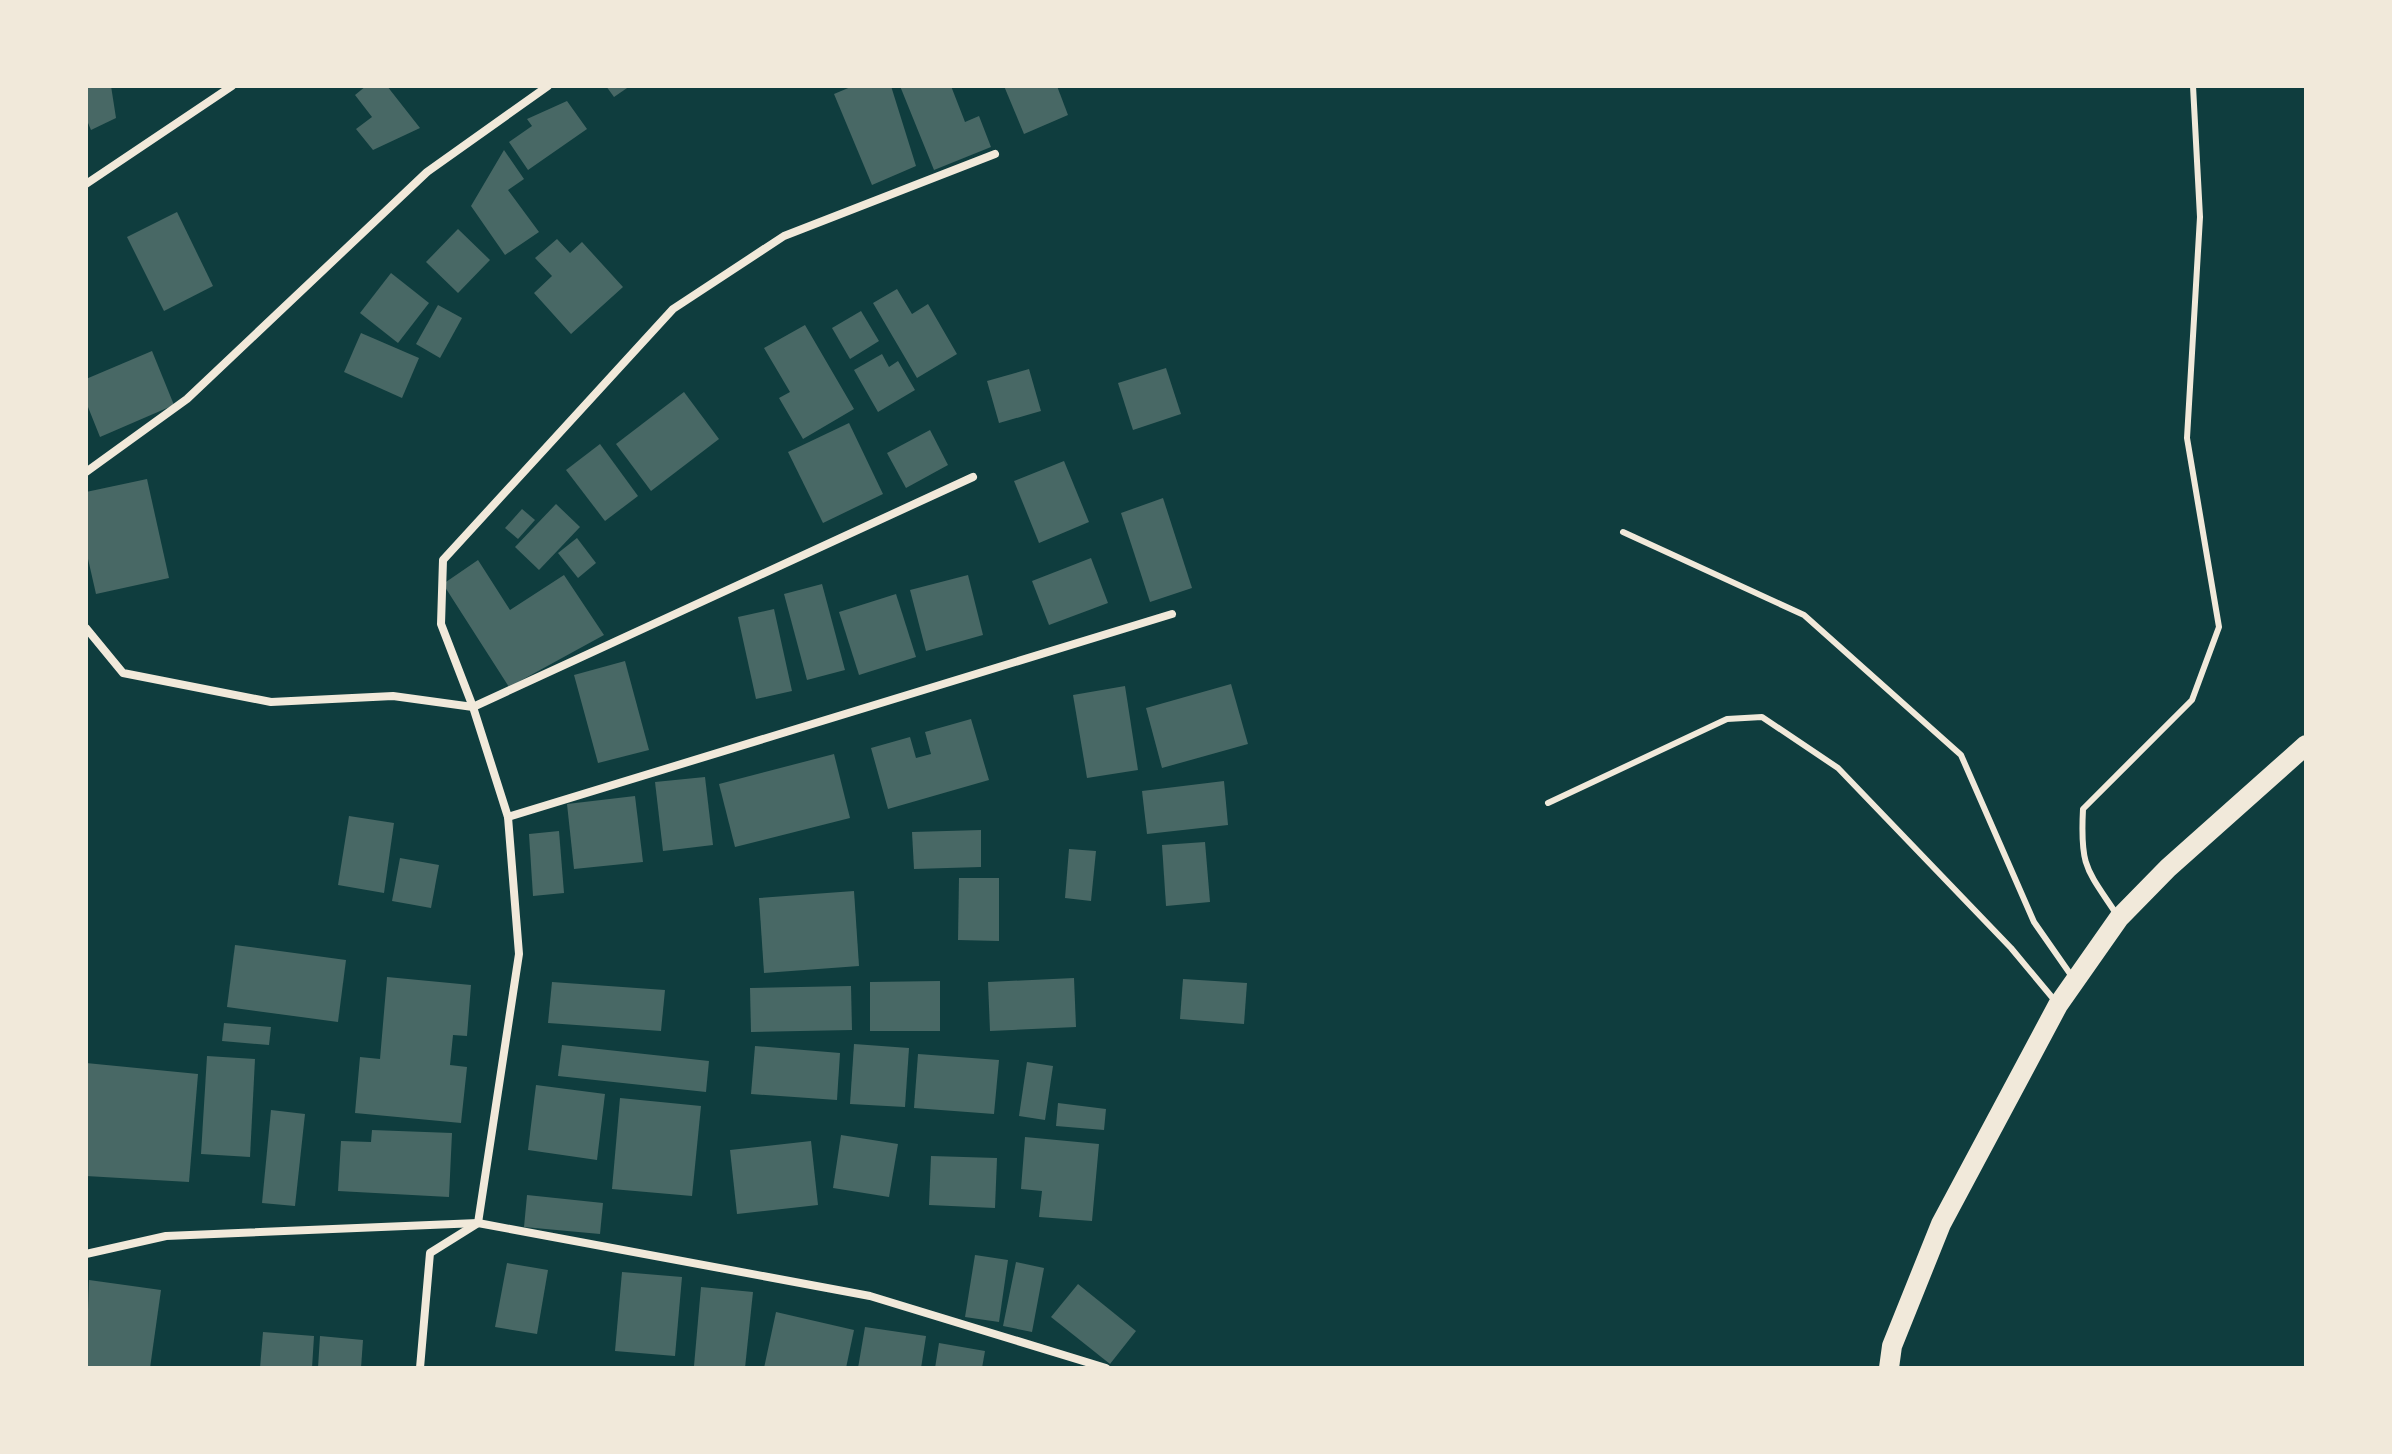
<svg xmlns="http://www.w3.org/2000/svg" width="2392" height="1454" viewBox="0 0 2392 1454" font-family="Rubik,sans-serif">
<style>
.building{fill:#486865}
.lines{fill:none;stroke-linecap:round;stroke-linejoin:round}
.service{stroke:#f1e9da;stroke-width:6}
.minor{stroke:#f1e9da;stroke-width:8}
.primary{stroke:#f1e9da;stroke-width:20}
</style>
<rect width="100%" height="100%" fill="#0f3d3e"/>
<g class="building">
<path d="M111 86 116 118 91 130 86 118V87Z"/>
<path d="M366 86H387L420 128 373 150 356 129 372 117 355 95Z"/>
<path d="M606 86H630L614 97Z"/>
<path d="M853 86H891L916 166 872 185 834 94Z"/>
<path d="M900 86H951L965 122 979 116 991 147 934 170Z"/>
<path d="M1004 86H1057L1068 115 1024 134Z"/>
<path d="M567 101 587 129 528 170 509 142 532 126 527 119Z"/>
<path d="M504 150 524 179 508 190 539 232 505 255 471 206Z"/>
<path d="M177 212 213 286 164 311 127 237Z"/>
<path d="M458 229 490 260 458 293 426 262Z"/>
<path d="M557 239 570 253 582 242 623 287 571 334 534 293 552 276 535 258Z"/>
<path d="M391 273 429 303 398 343 360 313Z"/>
<path d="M897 289 912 314 928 304 957 354 917 378 873 303Z"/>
<path d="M438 305 462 318 440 358 416 344Z"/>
<path d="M861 311 879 341 850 359 832 328Z"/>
<path d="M805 325 854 409 803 439 779 398 790 392 764 348Z"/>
<path d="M361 333 419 358 402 398 344 372Z"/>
<path d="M152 351 174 405 100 437 86 402V379Z"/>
<path d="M882 354 889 367 898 361 915 390 878 412 854 370Z"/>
<path d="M1166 368 1181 414 1133 430 1118 383Z"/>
<path d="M1029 369 1041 411 999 423 987 381Z"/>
<path d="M684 392 719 439 651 491 616 444Z"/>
<path d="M849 423 883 494 823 523 788 452Z"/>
<path d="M930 430 948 465 906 488 887 453Z"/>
<path d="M600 444 638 496 605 521 566 470Z"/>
<path d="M1064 461 1089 522 1039 543 1014 481Z"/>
<path d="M147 479 169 578 96 594 86 550V492Z"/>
<path d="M1163 498 1192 588 1150 602 1121 513Z"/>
<path d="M556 504 580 527 539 570 515 547Z"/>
<path d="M522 509 535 520 518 539 505 528Z"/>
<path d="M577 538 596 563 578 578 558 553Z"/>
<path d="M1091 558 1108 603 1049 625 1032 581Z"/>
<path d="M478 560 510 610 564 575 604 635 509 687 443 584Z"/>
<path d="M968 575 983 635 926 651 910 590Z"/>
<path d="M822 584 845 670 807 680 784 594Z"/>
<path d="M896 594 916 657 859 675 839 612Z"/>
<path d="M774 609 792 691 756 699 738 617Z"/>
<path d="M625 661 649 750 598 763 574 675Z"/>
<path d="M1231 684 1248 744 1162 768 1146 708Z"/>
<path d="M1125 686 1138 770 1087 778 1073 695Z"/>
<path d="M971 719 989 780 888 809 871 748 910 737 916 758 931 754 925 732Z"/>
<path d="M834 754 850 818 735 847 719 784Z"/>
<path d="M705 777 713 845 663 851 655 782Z"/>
<path d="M1224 781 1228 825 1147 834 1142 791Z"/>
<path d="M635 796 643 862 574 869 567 804Z"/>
<path d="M349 816 394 823 384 893 338 885Z"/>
<path d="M981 830V867L914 869 912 832Z"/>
<path d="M559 831 564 893 533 896 529 834Z"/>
<path d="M1205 842 1210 902 1166 906 1162 845Z"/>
<path d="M1069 849 1096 851 1091 901 1065 898Z"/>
<path d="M400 858 439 865 431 908 392 901Z"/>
<path d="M959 878H999V941L958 940Z"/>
<path d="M854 891 859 966 764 973 759 898Z"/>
<path d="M235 945 346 960 338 1022 227 1007Z"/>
<path d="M387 977 471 985 467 1036 453 1035 450 1065 467 1067 461 1123 355 1113 360 1057 380 1059Z"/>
<path d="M1074 978 1076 1027 990 1031 988 982Z"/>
<path d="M1183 979 1247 983 1244 1024 1180 1019Z"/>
<path d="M940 981V1031H870V982Z"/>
<path d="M552 982 665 990 661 1031 548 1023Z"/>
<path d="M851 986 852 1030 751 1032 750 988Z"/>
<path d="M224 1023 271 1027 269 1045 222 1041Z"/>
<path d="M854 1044 909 1048 905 1107 850 1104Z"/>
<path d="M562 1045 709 1061 706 1092 558 1076Z"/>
<path d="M755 1046 840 1053 837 1100 751 1094Z"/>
<path d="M918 1054 999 1060 994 1114 914 1108Z"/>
<path d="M207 1056 255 1059 250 1157 201 1154Z"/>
<path d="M1027 1062 1053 1066 1045 1120 1019 1116Z"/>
<path d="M86 1063 198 1074 189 1182 86 1176Z"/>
<path d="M536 1085 605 1094 597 1160 528 1150Z"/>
<path d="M620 1098 701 1106 692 1196 612 1189Z"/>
<path d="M1058 1103 1106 1109 1104 1130 1056 1126Z"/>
<path d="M271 1110 305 1114 295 1206 262 1203Z"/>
<path d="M372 1130 452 1133 449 1197 338 1191 341 1141 371 1142Z"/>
<path d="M841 1135 898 1144 889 1197 833 1188Z"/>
<path d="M1025 1137 1099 1144 1092 1221 1039 1217 1042 1191 1021 1189Z"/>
<path d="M811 1141 818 1205 737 1214 730 1150Z"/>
<path d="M931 1156 997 1158 995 1208 929 1205Z"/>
<path d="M527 1195 603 1203 600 1234 524 1227Z"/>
<path d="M975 1255 1008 1260 999 1322 965 1317Z"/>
<path d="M1016 1262 1044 1268 1032 1332 1003 1326Z"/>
<path d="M507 1263 548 1270 537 1334 495 1327Z"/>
<path d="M622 1272 682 1277 675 1356 615 1351Z"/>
<path d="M89 1280 161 1290 150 1368H86Z"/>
<path d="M1078 1284 1136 1331 1110 1364 1051 1317Z"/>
<path d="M701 1287 753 1292 745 1368 694 1366Z"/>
<path d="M776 1312 854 1330 846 1368H764Z"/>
<path d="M865 1327 926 1336 921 1368H858Z"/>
<path d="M263 1332 314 1336 312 1368H260Z"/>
<path d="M320 1336 363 1340 361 1368H318Z"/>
<path d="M939 1343 985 1351 982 1368H935Z"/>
</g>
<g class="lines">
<g class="service">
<path d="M1623 532 1804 615 1961 755 2034 922 2073 978"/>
<path d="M1548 803 1727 719 1762 717 1838 768 2011 948 2056 1002"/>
<path d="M2117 915C2086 868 2080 867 2083 809L2192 700 2219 627 2187 438 2200 217 2193 86"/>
</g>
<g class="minor">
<path d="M86 184 232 86"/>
<path d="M86 472 187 399 427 172 548 86"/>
<path d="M973 477 473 707 441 624 443 560 673 309 784 236 995 154"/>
<path d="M86 628 123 673 271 702 393 696 473 707 508 817 519 954 478 1223 430 1253 420 1368"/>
<path d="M508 817 1172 614"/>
<path d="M86 1254 166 1236 478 1223 870 1296 1106 1368"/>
</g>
<path class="primary" d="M1889 1368 1892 1346 1941 1224 2058 1005 2119 918 2168 868 2306 745"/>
</g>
<rect width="2392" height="1454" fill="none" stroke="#f1e9da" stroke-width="176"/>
</svg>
